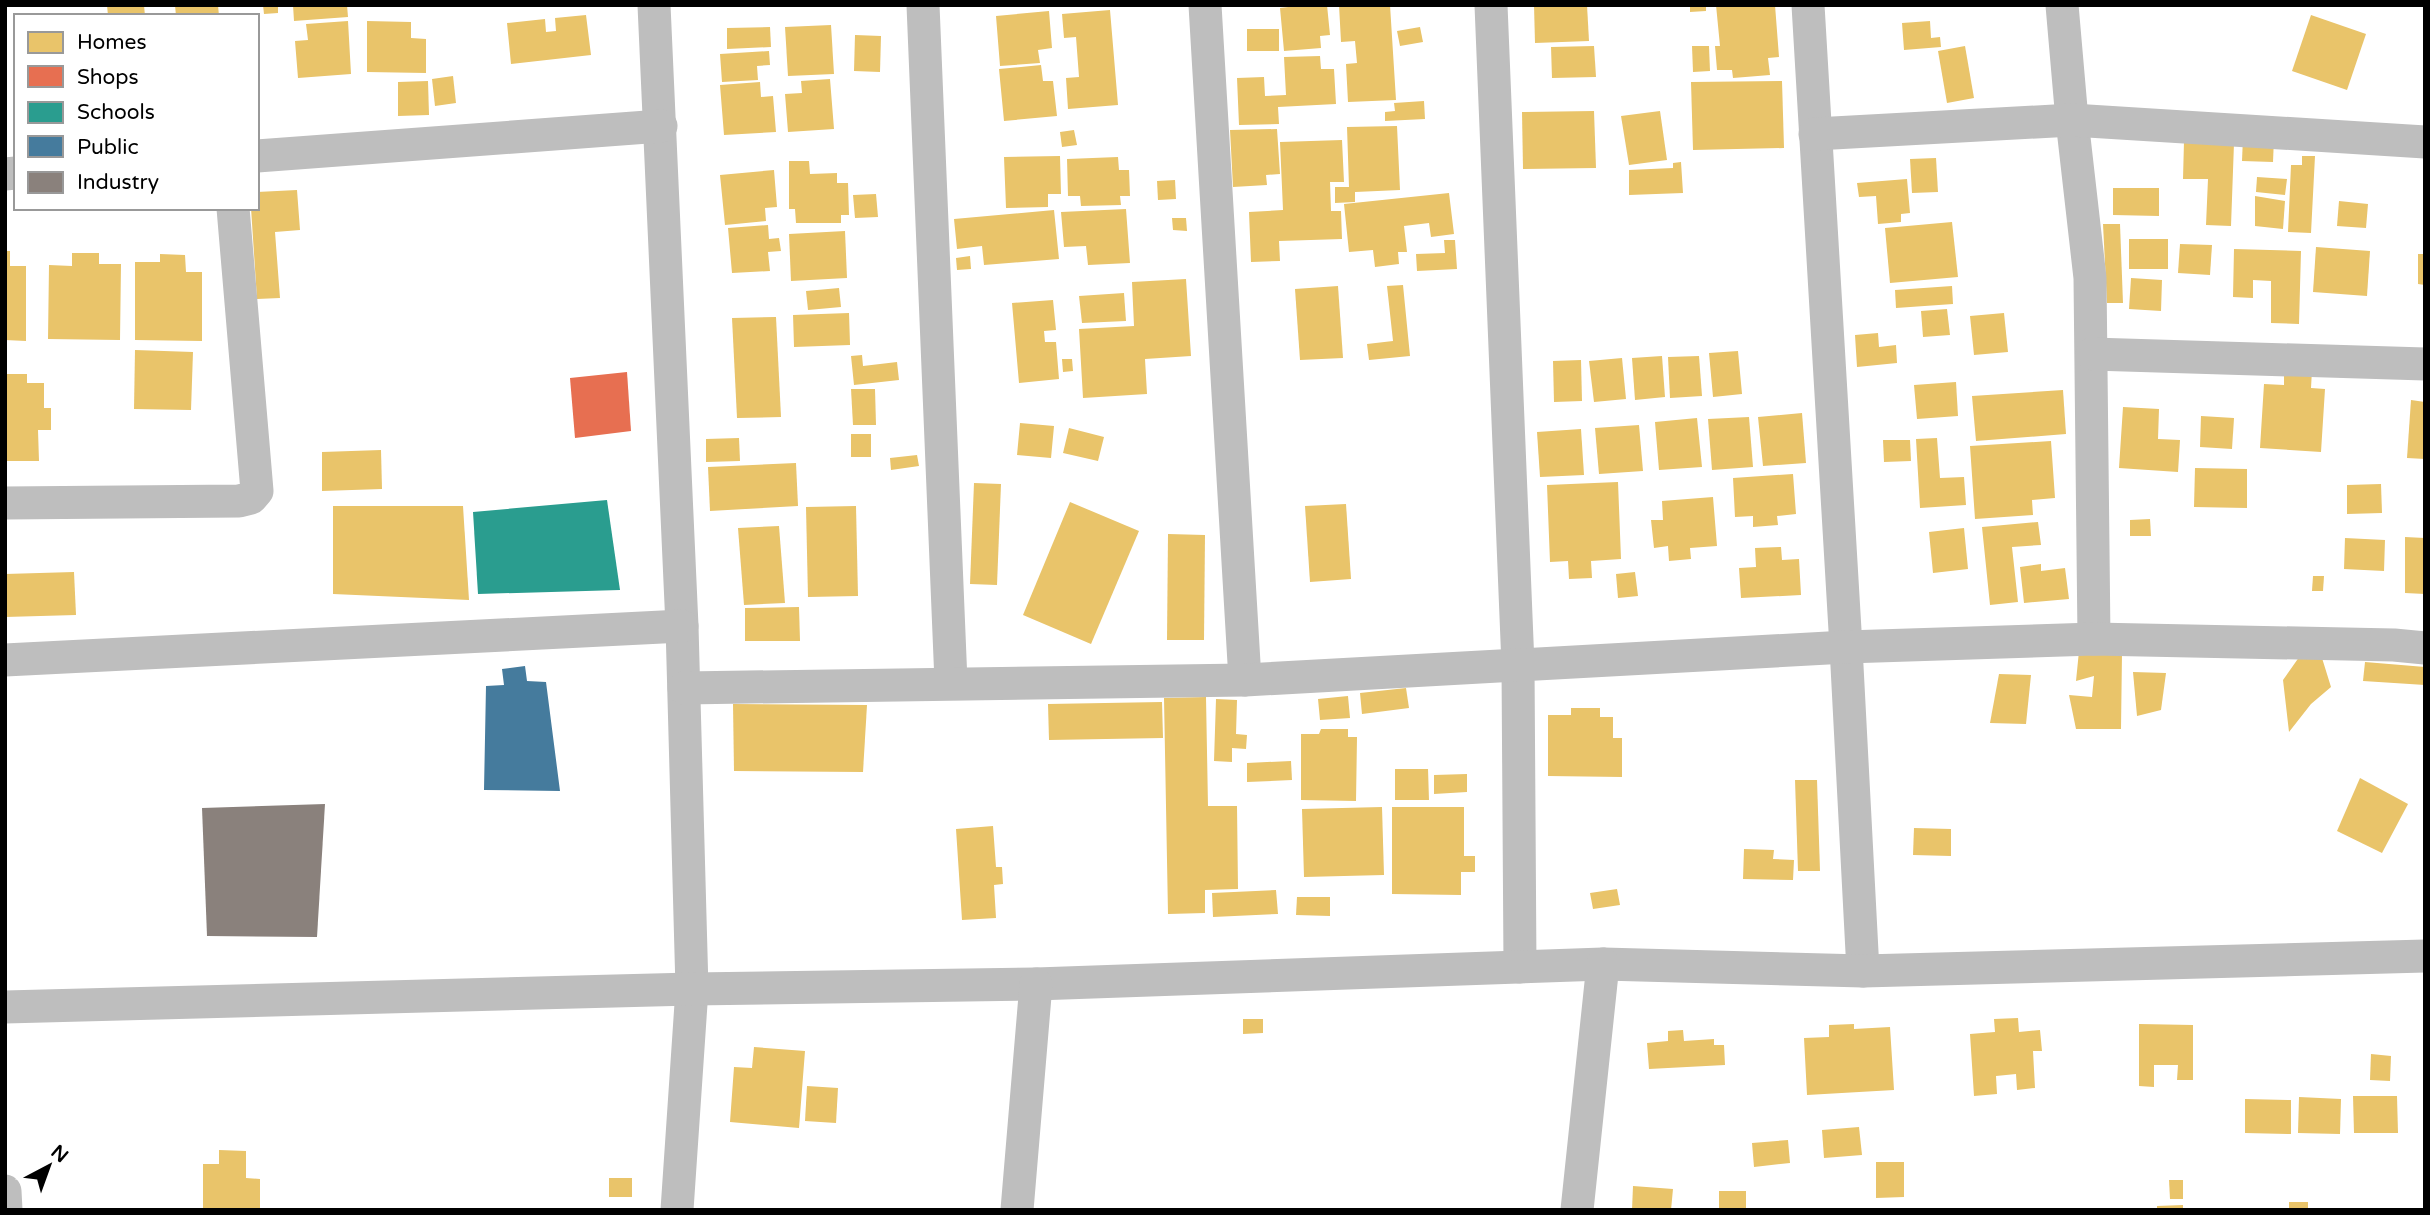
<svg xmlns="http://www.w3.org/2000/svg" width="2430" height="1215" viewBox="0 0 2430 1215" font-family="'Varela Round',sans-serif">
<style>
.homes{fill:#e9c46a}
.shops{fill:#e76f51}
.schools{fill:#2a9d8f}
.public{fill:#457b9d}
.industry{fill:#8a817c}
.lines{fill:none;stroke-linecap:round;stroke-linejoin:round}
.street{stroke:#bebebe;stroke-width:33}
</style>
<rect width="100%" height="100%" fill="#fff"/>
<g class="homes">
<path d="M107 5H144L145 16H108Z"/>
<path d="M175 5H218L219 16H176Z"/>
<path d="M263 5H278V13L264 14Z"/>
<path d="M293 5H347L348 17 294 21Z"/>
<path d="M1305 5H1327L1330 35 1320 36 1321 48 1284 51 1280 8Z"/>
<path d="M1339 5H1390L1396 100 1348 102 1346 64 1357 63 1355 41 1341 42Z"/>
<path d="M1534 5H1587L1589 41 1535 43Z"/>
<path d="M1690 5H1706V11L1690 12Z"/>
<path d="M1716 5H1775L1779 57 1768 58 1770 75 1733 78 1732 70H1717L1715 46H1720Z"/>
<path d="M1110 10 1118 105 1068 109 1066 78 1079 77 1076 37 1064 38 1062 14Z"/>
<path d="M1049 11 1052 48 1038 50 1040 63 1000 66 996 16Z"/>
<path d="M586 15 591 55 511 64 507 23 545 19 546 32 556 31 555 18Z"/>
<path d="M2311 15 2366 34 2347 90 2292 71Z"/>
<path d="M348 21 351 74 298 78 295 41 308 40 306 24Z"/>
<path d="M367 21 411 22V38L426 39V73L367 72Z"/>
<path d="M1930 21 1931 38 1940 37 1941 47 1904 50 1902 23Z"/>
<path d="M831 25 834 74 788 76 785 27Z"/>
<path d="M770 27 771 47 727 49V28Z"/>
<path d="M1420 27 1423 42 1400 46 1397 31Z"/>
<rect x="1247" y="29" width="32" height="22"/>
<path d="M855 35 881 36 880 72 854 71Z"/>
<path d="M1594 46 1596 77 1552 78 1551 47Z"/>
<path d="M1692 46H1709L1710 71 1693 72Z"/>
<path d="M1965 46 1974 98 1947 103 1938 51Z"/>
<path d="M769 51 770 65 757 66 758 80 722 82 720 54Z"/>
<path d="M1320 56 1321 69H1334L1336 104 1278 107 1279 124 1239 125 1237 78 1264 77 1265 96 1286 95 1284 57Z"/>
<path d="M1041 65 1043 81H1053L1057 116 1004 121 999 69Z"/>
<path d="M453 76 456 103 435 106 432 79Z"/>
<path d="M830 79 834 129 788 132 785 94 802 93 801 81Z"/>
<path d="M428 81 429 115 398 116V82Z"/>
<path d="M1782 81 1784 148 1693 150 1691 82Z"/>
<path d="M760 82 761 97 773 96 776 132 724 135 720 85Z"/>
<path d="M1424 101 1425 119 1385 121V112L1395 111 1394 103Z"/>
<path d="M1594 111 1596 168 1523 169 1522 112Z"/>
<path d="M1660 111 1667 160 1629 165 1621 116Z"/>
<path d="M1397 126 1400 190 1355 192V202L1335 203V187H1349L1347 127Z"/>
<path d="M1277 129 1280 174 1266 175 1267 185 1233 187 1230 130Z"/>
<path d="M1074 130 1077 145 1062 147 1060 132Z"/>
<path d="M2243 137 2274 138 2273 162 2242 161Z"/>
<path d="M1342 140 1344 182H1330L1331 211H1341L1342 239 1279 241 1280 261 1251 262 1249 212 1283 210 1280 142Z"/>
<path d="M2184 141 2234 143 2231 226 2206 225 2208 179H2183Z"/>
<path d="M1060 156 1061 194H1048V207L1006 208 1004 157Z"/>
<path d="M2302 156H2315L2311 233 2288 232 2291 165H2302Z"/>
<path d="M1118 157 1119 170H1129L1130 196H1120L1121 205 1081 206 1080 196H1068L1067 159Z"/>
<path d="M1936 158 1938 192 1912 193 1910 159Z"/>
<path d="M789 161H809L810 174 837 173V183H848L849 215H841V223H796L795 209H789Z"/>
<path d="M1681 162 1683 193 1629 195V170L1673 168V163Z"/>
<path d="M774 170 777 207 765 208 766 221 725 225 720 175Z"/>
<path d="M2257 177 2287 179 2285 195 2256 192Z"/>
<path d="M1907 179 1910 213 1901 214V222L1878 224 1876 196 1859 197 1857 183Z"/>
<path d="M1175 180 1176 199 1158 200 1157 181Z"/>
<path d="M2113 188H2159V216L2113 215Z"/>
<path d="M297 190 300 230 275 232 280 298 257 299 251 208H257V192Z"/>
<path d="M1449 193 1454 234 1431 237 1429 223 1404 226 1407 252H1398L1399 264 1375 267 1373 250 1349 252 1344 204Z"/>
<path d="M876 194 878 217 855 218 853 195Z"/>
<path d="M2255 196 2285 201 2283 229 2255 226Z"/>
<path d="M2339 201 2368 204 2366 228 2337 226Z"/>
<path d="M1126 209 1130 263 1088 265 1086 246 1064 247 1061 212Z"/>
<path d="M1054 210 1059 259 984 265 982 246 957 249 954 219Z"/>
<path d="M1172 218H1186L1187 231 1173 230Z"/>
<path d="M1952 222 1958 277 1890 283 1885 228Z"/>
<path d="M2103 224H2120L2123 303H2107Z"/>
<path d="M768 225 769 239 779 238 781 251 768 252 770 271 732 273 728 228Z"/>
<path d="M845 231 847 278 791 281 789 234Z"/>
<rect x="2129" y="239" width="39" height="30"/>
<path d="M1444 240H1455L1457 269 1417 271 1416 254 1445 253Z"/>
<path d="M2180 244 2212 245 2210 275 2178 273Z"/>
<path d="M2316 247 2370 251 2367 296 2313 292Z"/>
<path d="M2234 249 2301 251 2299 324 2271 323V281L2253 280V298L2233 297Z"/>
<path d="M5 251H10V266H26V341L5 340Z"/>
<path d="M72 253H99V264H121L120 340 48 339 49 265 72 266Z"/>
<path d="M160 254 185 255 186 272H202V341L135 340V262H160Z"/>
<path d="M2418 254H2425V285L2418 284Z"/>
<path d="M970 256 971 269 957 270 956 258Z"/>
<path d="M2131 278 2162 280 2161 311 2129 309Z"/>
<path d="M1186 279 1191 356 1145 359 1147 394 1083 398 1079 329 1134 326 1132 282Z"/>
<path d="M1403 285 1410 356 1369 360 1367 344 1393 341 1387 286Z"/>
<path d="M1338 286 1343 358 1300 360 1295 289Z"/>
<path d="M1952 286 1953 304 1896 308 1895 290Z"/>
<path d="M839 288 841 307 808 310 806 291Z"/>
<path d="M1124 293 1126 321 1082 323 1079 296Z"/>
<path d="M1053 300 1056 330 1044 331 1045 342H1056L1059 379 1019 383 1012 303Z"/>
<path d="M1947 309 1950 335 1923 337 1921 311Z"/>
<path d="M849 313 850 345 794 347 793 315Z"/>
<path d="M2004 313 2008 352 1974 355 1970 316Z"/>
<path d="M776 317 781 417 737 418 732 318Z"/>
<path d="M1878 333 1879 347 1896 345 1897 363 1857 367 1855 335Z"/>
<path d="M135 350 193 352 191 410 134 409Z"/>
<path d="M1738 351 1742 394 1713 397 1709 353Z"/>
<path d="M862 355 863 366 897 362 899 380 854 385 851 356Z"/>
<path d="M1662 356 1665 397 1635 400 1632 358Z"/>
<path d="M1699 356 1702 396 1670 398 1668 357Z"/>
<path d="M1622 358 1626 399 1594 402 1589 361Z"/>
<path d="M1062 359H1072L1073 371 1063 372Z"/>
<path d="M1581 360 1582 401 1554 402 1553 361Z"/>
<path d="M2284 369 2312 370 2311 388 2325 389 2321 452 2260 448 2264 384 2284 385Z"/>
<path d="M5 374H27V383H44V408H51V430H38L39 461H5Z"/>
<path d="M1956 382 1958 416 1917 419 1914 385Z"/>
<path d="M851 389H875L876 425H853Z"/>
<path d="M2063 390 2066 434 1976 441 1972 396Z"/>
<path d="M2411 400 2425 402V459L2407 458Z"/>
<path d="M2123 407 2159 409 2158 439 2180 440 2178 472 2119 468Z"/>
<path d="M1802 413 1806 463 1763 466 1758 417Z"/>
<path d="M2201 416 2234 418 2232 449 2200 447Z"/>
<path d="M1749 417 1753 467 1712 470 1708 419Z"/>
<path d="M1697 418 1702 467 1659 470 1655 422Z"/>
<path d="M1020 423 1054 426 1051 458 1017 455Z"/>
<path d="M1639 425 1643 471 1599 474 1595 428Z"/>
<path d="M1069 428 1104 437 1098 461 1063 453Z"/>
<path d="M1581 429 1584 475 1540 477 1537 432Z"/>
<rect x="851" y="434" width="20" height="23"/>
<path d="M739 438 740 461 706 462V439Z"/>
<path d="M1937 438 1940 478 1964 477 1966 505 1920 508 1916 439Z"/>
<path d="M1883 440H1910L1911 461 1884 462Z"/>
<path d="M2051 441 2055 498 2032 500 2033 515 1975 519 1970 446Z"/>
<path d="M381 450 382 489 322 491V452Z"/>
<path d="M917 455 919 466 891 470 890 458Z"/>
<path d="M796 463 798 506 710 511 708 467Z"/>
<path d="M2195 468 2247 469V508L2194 507Z"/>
<path d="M1793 474 1796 514 1777 516 1778 525 1753 527V516L1735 517 1733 478Z"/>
<path d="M1618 482 1621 559 1591 561 1592 578 1569 579 1568 561 1550 562 1547 485Z"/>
<path d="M974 483 1001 484 997 585 970 584Z"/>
<path d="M2381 484 2382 513 2347 514V485Z"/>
<path d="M1713 497 1717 546 1690 548 1691 559 1669 561 1668 546 1654 548 1651 520H1663L1662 501Z"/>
<path d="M1070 502 1139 531 1091 644 1023 615Z"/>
<path d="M1346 504 1351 579 1310 582 1305 506Z"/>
<path d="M333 506H463L469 600 333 594Z"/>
<path d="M856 506 858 596 808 597 806 507Z"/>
<path d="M2150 519 2151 536H2130V520Z"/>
<path d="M2038 522 2041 545 2012 547 2018 602 1990 605 1982 527Z"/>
<path d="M779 526 785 603 744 605 738 528Z"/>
<path d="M1964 528 1968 569 1933 573 1929 532Z"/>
<path d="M1168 534 1205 535 1204 640H1167Z"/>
<path d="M2405 537 2425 538V594L2405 593Z"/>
<path d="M2345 538 2385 540 2384 571 2344 569Z"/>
<path d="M1781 547 1782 560 1799 559 1801 595 1741 598 1739 568 1756 567 1755 548Z"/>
<path d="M2041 564V571L2065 568 2069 599 2024 603 2020 567Z"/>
<path d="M74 572 76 615 5 617V574Z"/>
<path d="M1635 572 1638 596 1618 598 1616 574Z"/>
<path d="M2313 576H2324L2323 591H2312Z"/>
<path d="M799 607 800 641H745V608Z"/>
<path d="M2079 651 2122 653 2121 729H2076L2069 695 2092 697 2094 676 2076 681Z"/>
<path d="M2302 653 2322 658 2331 687 2311 704 2289 732 2283 680Z"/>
<path d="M2365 662 2425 667V685L2363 681Z"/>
<path d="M2133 672 2166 673 2161 710 2137 716Z"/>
<path d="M1999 674 2031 675 2026 724 1990 723Z"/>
<path d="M1406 688 1409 708 1362 714 1360 693Z"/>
<path d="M1348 696 1350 718 1320 720 1318 699Z"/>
<path d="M1206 697 1208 806H1237L1238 889 1205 890V913L1168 914 1164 698Z"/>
<path d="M1216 699 1237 700 1236 734 1247 735 1246 749 1232 748V762L1214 761Z"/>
<path d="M1162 702 1163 738 1049 740 1048 704Z"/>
<path d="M733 704 867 705 863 772 734 771Z"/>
<path d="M1571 708H1600V717H1613V738H1622V777L1548 776V715H1571Z"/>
<path d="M1321 729H1348V737H1357L1356 801 1301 800V734H1319Z"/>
<path d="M1291 761 1292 780 1247 782V763Z"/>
<path d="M1395 769H1428L1429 800H1395Z"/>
<path d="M1467 774V792L1434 794V775Z"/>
<path d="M2360 778 2408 804 2382 853 2337 831Z"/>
<path d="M1795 780H1817L1820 871H1798Z"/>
<path d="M1382 807 1384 875 1304 877 1302 809Z"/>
<path d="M1392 807H1464V856H1475V872H1461V895L1392 894Z"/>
<path d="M993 826 996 867H1002L1003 884 994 885 996 918 962 920 956 829Z"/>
<path d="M1914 828 1951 829V856L1913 855Z"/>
<path d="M1744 849 1774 850 1773 859 1794 860 1793 880 1743 879Z"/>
<path d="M1617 889 1620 905 1593 909 1590 893Z"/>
<path d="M1276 890 1278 914 1213 917 1212 893Z"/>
<path d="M1297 897H1330V916L1296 915Z"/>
<path d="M2018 1018 2019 1032 2040 1030 2042 1051H2033L2035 1088 2017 1090 2016 1074 1996 1076 1997 1094 1974 1096 1970 1034 1995 1032 1994 1019Z"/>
<path d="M1243 1019H1263V1033L1243 1034Z"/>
<path d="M1854 1024V1029L1890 1027 1894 1090 1807 1095 1804 1038 1829 1037V1025Z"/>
<path d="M2139 1024 2193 1025V1080H2177L2178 1065H2154V1087L2139 1086Z"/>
<path d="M1683 1030 1684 1041 1714 1039V1045H1724L1725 1065 1649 1069 1647 1043 1668 1041V1031Z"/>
<path d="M754 1047 805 1051 799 1128 730 1122 734 1067 752 1068Z"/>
<path d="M2371 1054 2391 1056 2390 1081 2370 1080Z"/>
<path d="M807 1086 838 1088 836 1123 805 1121Z"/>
<path d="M2353 1096H2397L2398 1133H2354Z"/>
<path d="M2299 1097 2341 1099 2340 1134 2298 1133Z"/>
<path d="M2245 1099 2291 1100V1134L2245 1133Z"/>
<path d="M1859 1127 1862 1155 1824 1158 1822 1130Z"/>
<path d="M1788 1140 1790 1163 1754 1167 1752 1143Z"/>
<path d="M219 1150 246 1151V1178L260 1179V1210L203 1209V1164H219Z"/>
<path d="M1876 1162H1904V1197L1876 1198Z"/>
<rect x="609" y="1178" width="23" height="19"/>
<path d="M2169 1180H2183V1199H2170Z"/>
<path d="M1633 1186 1673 1189 1671 1210H1632Z"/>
<rect x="1719" y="1191" width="27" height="19"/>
<rect x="2289" y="1202" width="19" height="8"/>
<path d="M2183 1205V1210H2157V1206Z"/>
</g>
<path class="shops" d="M627 372 631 431 575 438 570 378Z"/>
<path class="schools" d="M607 500 620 590 478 594 473 512Z"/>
<path class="public" d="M525 666 527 681 546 682 560 791 484 790 486 686 504 685 502 669Z"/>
<path class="industry" d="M325 804 317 937 207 936 202 808Z"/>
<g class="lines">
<g class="street">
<path d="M654 5 682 626 692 989 677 1210"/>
<path d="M923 5 951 682"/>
<path d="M1205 5 1245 680"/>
<path d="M1491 5 1518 665 1520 967"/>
<path d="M1808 5 1846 647 1863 971"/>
<path d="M2062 5 2072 120 2090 278 2094 639"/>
<path d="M1815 134 2072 120 2425 142"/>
<path d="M257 156 661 126"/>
<path d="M5 174 16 173"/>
<path d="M2092 354 2425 364"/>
<path d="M5 503 239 501 251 498 257 491 233 208"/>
<path d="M5 660 682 626"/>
<path d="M684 688 1245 680 1846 647 2094 639 2394 645 2425 648"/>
<path d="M5 1007 692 989 1036 984 1603 964 1863 971 2425 956"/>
<path d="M5 1191 6 1210"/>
<path d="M1017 1210 1036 984"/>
<path d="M1577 1210 1603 964"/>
</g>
</g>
<rect width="2430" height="1215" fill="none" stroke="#000000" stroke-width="14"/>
<rect x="14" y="14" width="245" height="196" fill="#ffffff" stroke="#999999" stroke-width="2"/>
<rect x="28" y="32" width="35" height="21" fill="#e9c46a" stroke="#999999" stroke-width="2"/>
<text x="77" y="49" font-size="21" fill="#000000">Homes</text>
<rect x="28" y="66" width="35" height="21" fill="#e76f51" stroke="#999999" stroke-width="2"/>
<text x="77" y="84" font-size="21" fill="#000000">Shops</text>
<rect x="28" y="102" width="35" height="21" fill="#2a9d8f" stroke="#999999" stroke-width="2"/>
<text x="77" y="119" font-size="21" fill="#000000">Schools</text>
<rect x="28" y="136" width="35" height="21" fill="#457b9d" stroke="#999999" stroke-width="2"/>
<text x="77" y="154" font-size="21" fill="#000000">Public</text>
<rect x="28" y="172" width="35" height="21" fill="#8a817c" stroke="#999999" stroke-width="2"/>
<text x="77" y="189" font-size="21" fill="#000000">Industry</text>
<g transform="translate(49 1166) rotate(41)" stroke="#ffffff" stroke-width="5" paint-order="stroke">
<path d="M0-5L12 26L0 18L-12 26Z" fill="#000000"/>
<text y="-10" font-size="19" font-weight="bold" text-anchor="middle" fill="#000000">N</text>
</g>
</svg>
